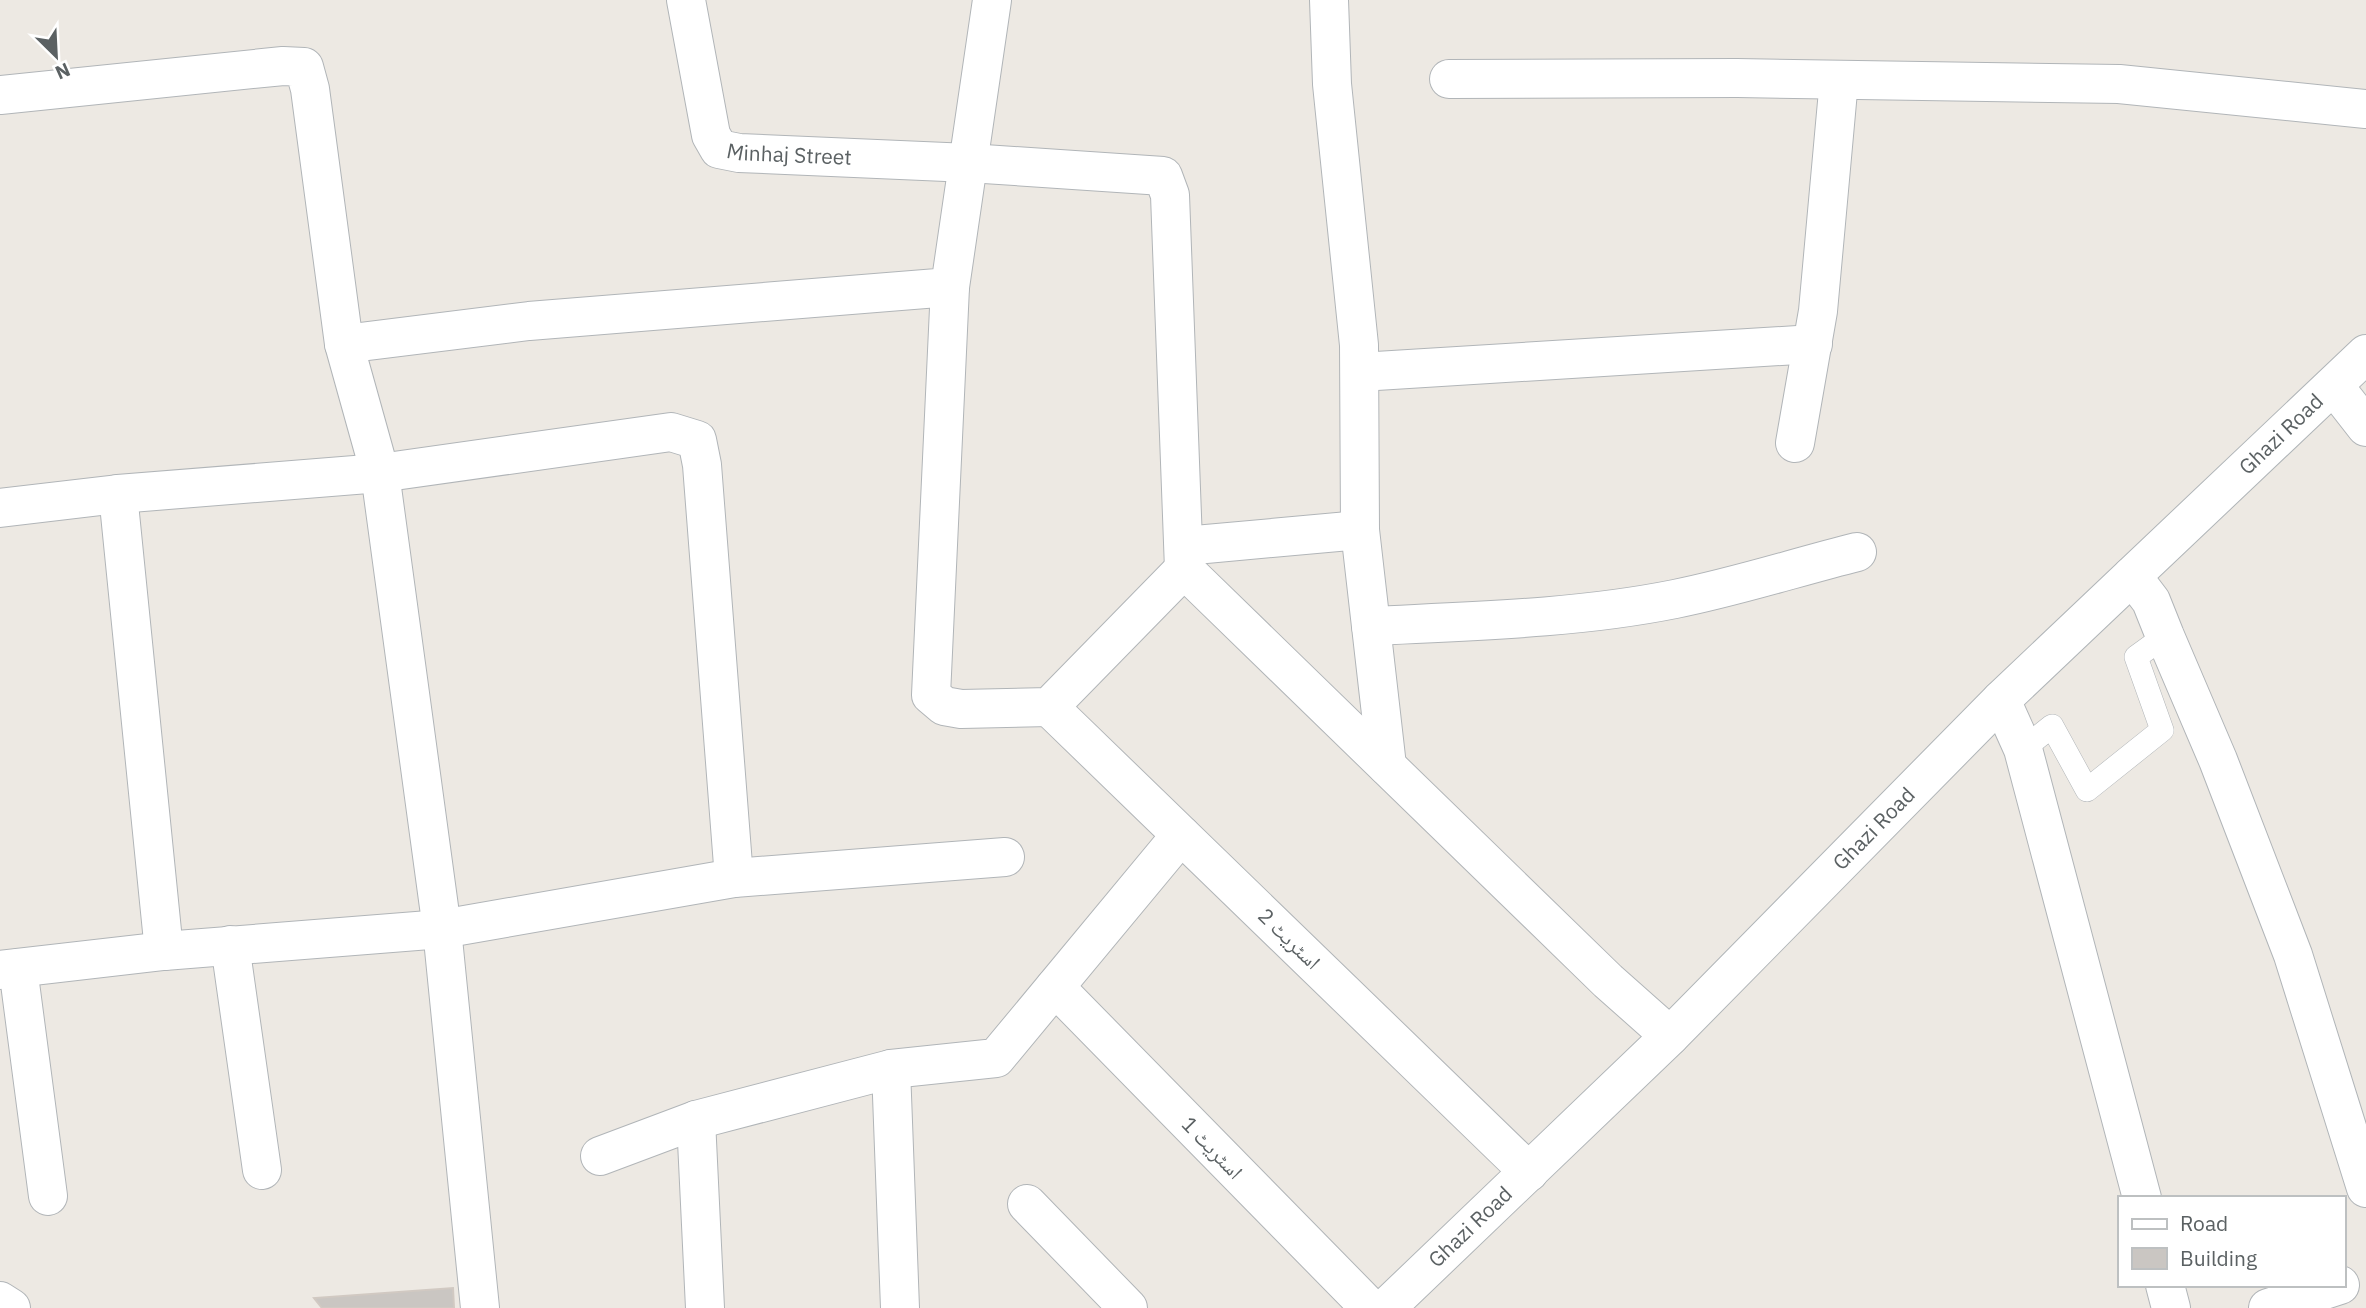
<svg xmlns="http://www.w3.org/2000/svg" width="2366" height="1308" viewBox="0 0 2366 1308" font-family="'IBM Plex Sans','Noto Naskh Arabic',sans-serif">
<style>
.building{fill:#cac6c2;stroke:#d1c9c2;stroke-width:2}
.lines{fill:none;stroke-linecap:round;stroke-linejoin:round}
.service-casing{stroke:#b1b5b8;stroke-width:24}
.minor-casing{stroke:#b1b5b8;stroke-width:40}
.secondary-casing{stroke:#b0b5b8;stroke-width:40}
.service{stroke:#fff;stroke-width:23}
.minor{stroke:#fff;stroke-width:38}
.secondary{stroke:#fff;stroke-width:38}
.labels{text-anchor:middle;stroke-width:5;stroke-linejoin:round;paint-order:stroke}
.street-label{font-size:21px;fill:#5b6163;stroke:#fff}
</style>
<rect width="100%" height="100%" fill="#ede9e3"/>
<path class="building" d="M453 1288 454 1308H322L314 1298Z"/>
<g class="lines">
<defs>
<path id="service" d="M2023 749 2052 726 2087 790 2162 730 2136 657 2165 636"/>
<g id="minor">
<path id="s1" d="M686 0 711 135 719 149 739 153 969 163 1163 176 1170 195 1184 569 1608 981 1670 1036"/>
<path d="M1329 0 1332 84 1359 345 1360 530"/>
<path d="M1449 79 1737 78 2119 84 2366 109"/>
<path d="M0 95 283 66 304 67 310 89 344 344 529 321 950 287 992 0"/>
<path d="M950 287 931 695 944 706 961 709 1049 707 1184 569"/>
<path d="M344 344 380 473 442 929 480 1308"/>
<path d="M1360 372 1813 344"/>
<path d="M2334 386 2366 427"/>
<path d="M1795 443 1818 311 1839 80"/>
<path d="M118 494 164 951"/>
<path d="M0 508 118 494 380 473 671 432 697 440 702 465 734 878"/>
<path d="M1184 546 1360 530 1387 766"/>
<path d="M2132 576 2151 601 2165 636 2218 760 2293 955 2366 1188"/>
<path d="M1371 626C1472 621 1575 619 1675 599 1736 587 1797 567 1857 552"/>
<path d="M2001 700 2023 749 2142 1198"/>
<path d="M1049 707 1529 1172"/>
<path d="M230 945 262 1170"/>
<path d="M18 968 48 1196"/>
<path d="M0 970 164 951 442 929 734 878 1005 857"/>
<path d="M1055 987 1370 1308"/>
<path d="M891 1069 900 1308"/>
<path d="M696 1120 705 1308"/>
<path d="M600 1156 696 1120 891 1069 996 1058 1181 835"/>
<path d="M1027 1204 1128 1308"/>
<path d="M2165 1285 2171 1308"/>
<path d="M0 1301 11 1308"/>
<path d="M2268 1308 2340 1285"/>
</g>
<g id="secondary">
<path id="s2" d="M1386 1308 1670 1036 2001 700 2366 354"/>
</g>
</defs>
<use href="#service" class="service-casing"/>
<use href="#minor" class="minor-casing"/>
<use href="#secondary" class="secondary-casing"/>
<use href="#service" class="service"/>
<use href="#minor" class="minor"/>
<use href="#secondary" class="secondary"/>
</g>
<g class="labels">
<g class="street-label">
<text dy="7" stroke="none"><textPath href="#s1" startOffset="224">Minhaj Street</textPath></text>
<text dy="7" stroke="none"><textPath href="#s2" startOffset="1251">Ghazi Road</textPath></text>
<text dy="7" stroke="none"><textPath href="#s2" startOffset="684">Ghazi Road</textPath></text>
<text transform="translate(1289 939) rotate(44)" y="7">اسٹریٹ 2</text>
<text transform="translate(1212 1148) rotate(46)" y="7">اسٹریٹ 1</text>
<text dy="7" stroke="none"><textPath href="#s2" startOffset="117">Ghazi Road</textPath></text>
</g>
</g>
<rect x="2118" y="1196" width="228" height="91" fill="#ffffff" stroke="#bdc0c1" stroke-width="2"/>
<rect x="2132" y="1219" width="35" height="10" fill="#ffffff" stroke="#bdc0c1" stroke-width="2"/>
<text x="2180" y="1231" font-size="21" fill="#5b6163">Road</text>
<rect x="2132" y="1248" width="35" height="21" fill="#cac6c2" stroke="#bdc0c1" stroke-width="2"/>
<text x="2180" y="1266" font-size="21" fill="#5b6163">Building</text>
<g transform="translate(56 56) rotate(156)" stroke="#ffffff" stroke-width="5" paint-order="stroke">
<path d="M0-5L12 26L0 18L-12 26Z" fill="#5b6163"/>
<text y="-10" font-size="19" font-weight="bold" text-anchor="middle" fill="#5b6163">N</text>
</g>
</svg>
